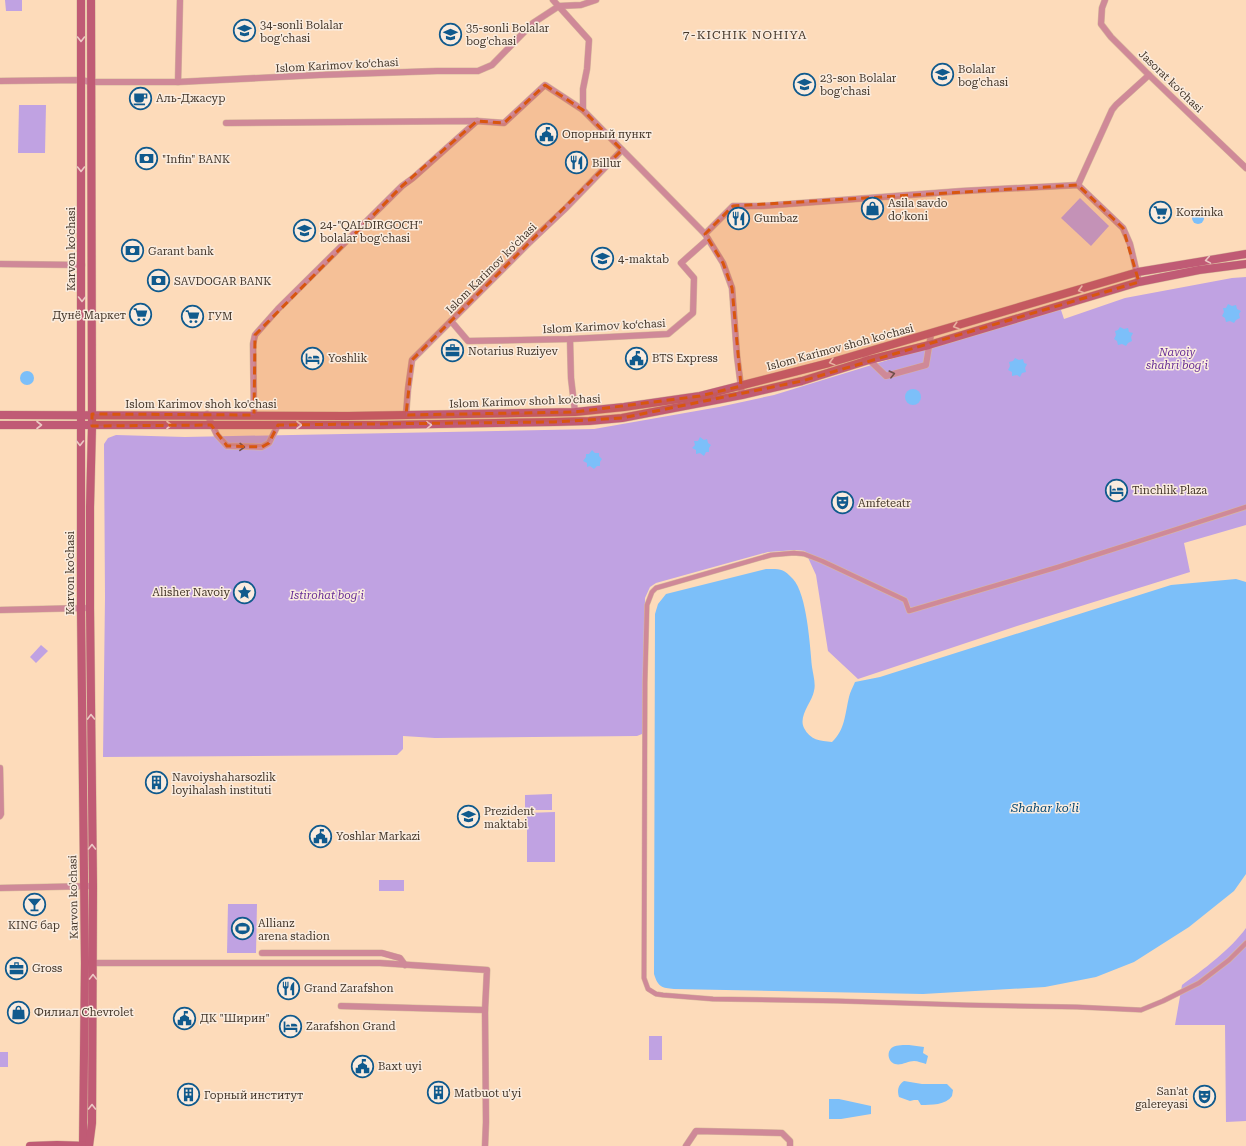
<svg xmlns="http://www.w3.org/2000/svg" width="1246" height="1146" viewBox="0 0 1246 1146" font-family="'Roboto Serif',serif">
<style>
.green{fill:#c0a2e2}
.water{fill:#7cbff9}
.lines{fill:none;stroke-linecap:round;stroke-linejoin:round}
.pedestrian-casing{stroke:#d8ba9d;stroke-width:5.5}
.minor-casing{stroke:#d8ba9d;stroke-width:7}
.secondary-casing{stroke:#d8ba9d;stroke-width:9}
.pedestrian{stroke:#cf8998;stroke-width:4.5}
.minor{stroke:#cf8998;stroke-width:6}
.secondary{stroke:#c05b75;stroke-width:8}
.oneway{stroke:#ecc8c4}
.oneway2{stroke:#6e4f4a}
.marked{fill:#d8560f;fill-opacity:0.2;stroke:#d8560f;stroke-width:3;stroke-dasharray:8 5;stroke-linejoin:round}
.labels{text-anchor:middle;stroke-width:3;stroke-linejoin:round;paint-order:stroke}
.poi-label{font-size:11px;fill:#443629;stroke:#faecdf;text-anchor:start}
.street-label{font-size:11px;fill:#443629;stroke:#faecdf}
.park-label{font-size:11px;font-style:italic;fill:#672e96;stroke:#faecdf}
.neighbourhood-label{font-size:12px;letter-spacing:1px;fill:#443629;stroke:#faecdf}
.water-label{font-size:12px;font-style:italic;fill:#004572;stroke:#faecdf}
</style>
<rect width="100%" height="100%" fill="#fddbba"/>
<g class="green">
<path d="M5 0H22V11H6Z"/>
<path d="M19 105H46L45 153H18Z"/>
<path d="M1080 198 1109 226 1091 246 1061 218Z"/>
<path d="M1246 277V525L1184 543 1190 572 1017 626 858 679 828 651 816 575 805 551 796 550 768 552 656 583 650 587 645 598 643 732 642 734 637 736 435 738 403 736V749L397 755 103 757 105 597 104 444 108 438 116 435 185 437 594 429 719 407 774 395 1060 307 1064 319 1125 298 1232 278Z"/>
<path d="M41 645 48 651 36 663 30 657Z"/>
<path d="M552 794V810H525V795Z"/>
<path d="M555 812V862H527V813Z"/>
<rect x="379" y="880" width="25" height="11"/>
<path d="M228 904H257L256 953H227Z"/>
<path d="M1246 928V1121L1226 1122 1225 1025H1175L1182 985C1203 970 1231 949 1246 928Z"/>
<rect x="649" y="1036" width="13" height="24"/>
<rect x="0" y="1052" width="8" height="15"/>
</g>
<g class="water">
<circle cx="1198" cy="218" r="6"/>
<path d="M1228 304 1232 306 1236 305 1237 309 1241 311 1239 314 1240 318 1236 320 1234 323 1230 321 1226 322 1225 318 1222 316 1224 312 1223 308H1226Z"/>
<path d="M1120 327 1124 329 1128 328 1129 332 1133 333 1131 337 1132 341 1128 343 1126 346 1122 344 1118 345 1117 341 1114 339 1116 335 1115 331 1118 330Z"/>
<path d="M1015 358 1019 360 1023 359 1024 363 1027 364 1025 368 1026 372 1022 373 1020 377 1017 375 1012 376V372L1008 370 1010 366 1009 362 1013 361Z"/>
<circle cx="27" cy="378" r="7"/>
<circle cx="913" cy="397" r="8"/>
<path d="M700 437 704 440 707 439 708 443 711 445 709 448V452H706L704 456 700 453 696 454V450L692 448 695 445 694 441H698Z"/>
<path d="M592 450 595 453H599V456L602 459 600 462V466H597L594 469 590 466 587 467V463L583 461 586 457V454H589Z"/>
<path d="M766 569C780 569 783 568 793 579 807 594 810 646 812 667 813 674 816 684 814 691 812 702 798 716 804 728 810 740 820 741 832 742 845 730 845 714 849 697 850 692 853 687 855 682L880 677 1171 585 1236 579 1246 582V874L1234 891 1189 927 1134 962 1096 977 1045 987 923 994 674 989C662 988 658 987 654 974L655 614 658 604 666 594Z"/>
<path d="M909 1045 924 1047 923 1053 928 1056 926 1064C922 1063 918 1061 914 1061 908 1061 901 1066 895 1064 888 1062 886 1051 893 1047 897 1045 904 1045 909 1045Z"/>
<path d="M904 1081 922 1084H947L953 1090 952 1096C946 1105 931 1105 921 1105L918 1100H914L910 1101 899 1097C897 1090 898 1085 904 1081Z"/>
<path d="M829 1099H839L871 1106V1114L841 1119H829Z"/>
</g>
<g class="lines">
<defs>
<path id="pedestrian" d="M1246 507 1058 567 909 611 905 600 822 561 804 554 794 553 771 555 656 588 652 592 647 605 645 682 644 978 648 989 656 994 663 995 713 999 838 1001 966 1005 1077 1007 1141 1010 1163 1001 1199 983 1229 960 1246 943"/>
<g id="minor">
<path d="M553 0 589 40 587 69 583 89V110L705 234"/>
<path d="M1105 0 1102 8 1101 24 1111 37 1149 75 1246 168"/>
<path d="M0 81 81 80 91 82H178L319 75 437 71H478L492 65 533 23 559 6 581 5 596 0"/>
<path d="M178 82 180 0"/>
<path d="M226 123 477 121 504 123 545 85 583 110"/>
<path d="M1078 185 1112 110 1116 105 1149 75"/>
<path d="M0 264 82 265"/>
<path d="M451 321 468 341 570 339 668 334 693 313 694 278 681 263 708 239"/>
<path d="M570 339 571 378 575 412"/>
<path d="M863 354 886 376 926 365 931 334"/>
<path d="M742 395 737 356 732 288 723 263 705 234 733 206H761L962 191 1078 185 1123 228 1130 244 1139 282"/>
<path d="M207 414 217 435 227 446 262 447 269 443 278 425"/>
<path d="M254 415 253 344 255 335 278 309 402 186 413 178 477 121"/>
<path d="M406 415 408 389 412 360 530 242 566 208 622 150"/>
<path d="M0 610 85 608"/>
<path d="M0 768 1 814 0 816"/>
<path d="M0 888 93 886"/>
<path d="M262 953H382L400 958 405 965"/>
<path d="M90 963H380L487 970 485 1010 486 1122 485 1146"/>
<path d="M341 1006 485 1010"/>
<path d="M686 1146 696 1131 782 1133 790 1141V1146"/>
</g>
<g id="secondary">
<path d="M81 0V609L85 963 83 1146"/>
<path d="M0 415 348 416 575 412 624 407 700 396 829 363 1138 272 1246 254"/>
<path d="M0 425H381L554 422 589 421 622 418 742 395 802 381 869 360 929 345 1139 282 1199 270 1246 264"/>
<path d="M30 1146 57 1145 88 1146"/>
<path d="M89 1146 92 1123 93 886 90 608V507L92 426 91 0"/>
</g>
</defs>
<use href="#pedestrian" class="pedestrian-casing"/>
<use href="#minor" class="minor-casing"/>
<use href="#secondary" class="secondary-casing"/>
<use href="#pedestrian" class="pedestrian"/>
<use href="#minor" class="minor"/>
<use href="#secondary" class="secondary"/>
</g>
<defs><path id="oneway-chevron" d="M-2-3.5L2.5 0L-2 3.5" fill="none" stroke-width="1.6" stroke-linecap="round" stroke-linejoin="round"/></defs>
<g class="oneway">
<use href="#oneway-chevron" transform="translate(81 39) rotate(90)"/>
<use href="#oneway-chevron" transform="translate(81 169) rotate(90)"/>
<use href="#oneway-chevron" transform="translate(1208 260) rotate(170)"/>
<use href="#oneway-chevron" transform="translate(1081 290) rotate(164)"/>
<use href="#oneway-chevron" transform="translate(82 299) rotate(90)"/>
<use href="#oneway-chevron" transform="translate(956 326) rotate(163)"/>
<use href="#oneway-chevron" transform="translate(832 362) rotate(165)"/>
<use href="#oneway-chevron" transform="translate(39 425)"/>
<use href="#oneway-chevron" transform="translate(169 425)"/>
<use href="#oneway-chevron" transform="translate(299 425)"/>
<use href="#oneway-chevron" transform="translate(429 425) rotate(-1)"/>
<use href="#oneway-chevron" transform="translate(80 443) rotate(90)"/>
<use href="#oneway-chevron" transform="translate(91 717) rotate(-91)"/>
<use href="#oneway-chevron" transform="translate(92 847) rotate(-90)"/>
<use href="#oneway-chevron" transform="translate(93 977) rotate(-90)"/>
<use href="#oneway-chevron" transform="translate(92 1107) rotate(-90)"/>
</g>
<g class="oneway2">
<use href="#oneway-chevron" transform="translate(892 374) rotate(-14)"/>
<use href="#oneway-chevron" transform="translate(242 447) rotate(2)"/>
</g>
<path class="marked" d="M545 85 583 110 622 150 412 360 406 415 575 412 700 396 741 386 732 288 723 263 705 234 733 206 1078 185 1123 228 1139 282 802 381 622 418 554 422 278 425 269 443 262 447 227 446 211 425 92 426V414L254 415 255 335 402 186 477 121 504 123Z"/>
<defs>
<symbol id="school-ring" viewBox="-11 -11 22 22"><circle r="9.5" fill="#faecdf" stroke="#105a8d" stroke-width="1.5"/><path d="M0-5L7-2L0 1L-7-2ZM-4 1L0 2.5L4 1V4Q0 6-4 4Z" fill="#105a8d"/></symbol>
<symbol id="cafe-ring" viewBox="-11 -11 22 22"><circle r="9.5" fill="#faecdf" stroke="#105a8d" stroke-width="1.5"/><path d="M-5.5-4.5H6V0H3Q3 3.5 0 3.5H-2.5Q-5.5 3.5-5.5 0ZM3-3.2v2h1.7v-2ZM-6 4.5H4V6H-6Z" fill="#105a8d"/></symbol>
<symbol id="civic-ring" viewBox="-11 -11 22 22"><circle r="9.5" fill="#faecdf" stroke="#105a8d" stroke-width="1.5"/><path d="M-.6-6.5H3V-4.5H.6V-3L4-1V1h2V6H-6V1h2V-1L-.6-3ZM-1.2 2.5V6h2.4V2.5Z" fill="#105a8d"/></symbol>
<symbol id="bank-ring" viewBox="-11 -11 22 22"><circle r="9.5" fill="#faecdf" stroke="#105a8d" stroke-width="1.5"/><path d="M-6-4H6V4H-6ZM0-2.3a2.3 2.3 0 1 0 0 4.6a2.3 2.3 0 1 0 0-4.6Z" fill="#105a8d"/></symbol>
<symbol id="restaurant-ring" viewBox="-11 -11 22 22"><circle r="9.5" fill="#faecdf" stroke="#105a8d" stroke-width="1.5"/><path d="M-5-6h1v4h1v-4h1v4h1v-4h1v5L-1.5 .5V6h-2V.5L-5-1ZM5-6V6H3V1.5H1.5Q1.5-4 5-6Z" fill="#105a8d"/></symbol>
<symbol id="shop-ring" viewBox="-11 -11 22 22"><circle r="9.5" fill="#faecdf" stroke="#105a8d" stroke-width="1.5"/><path d="M-5-2.5h2.3a2.7 3.5 0 0 1 5.4 0H5L5.5 6h-11ZM-1.5-2.5h3a1.5 2.3 0 0 0-3 0Z" fill="#105a8d"/></symbol>
<symbol id="supermarket-ring" viewBox="-11 -11 22 22"><circle r="9.5" fill="#faecdf" stroke="#105a8d" stroke-width="1.5"/><path d="M-6-5.5h2.5l.6 2H6L4.5 2H-2.5L-4.4-4H-6ZM-1.5 3.2a1.3 1.3 0 1 0 .1 0ZM3 3.2a1.3 1.3 0 1 0 .1 0Z" fill="#105a8d"/></symbol>
<symbol id="office-ring" viewBox="-11 -11 22 22"><circle r="9.5" fill="#faecdf" stroke="#105a8d" stroke-width="1.5"/><path d="M-6-3h4V-5.5h4V-3h4V5H-6ZM-1-4.5V-3h2v-1.5ZM-6 0V1H6V0Z" fill="#105a8d"/></symbol>
<symbol id="hotel-ring" viewBox="-11 -11 22 22"><circle r="9.5" fill="#faecdf" stroke="#105a8d" stroke-width="1.5"/><path d="M-6-4.5h1.5V1H6V5H4.5V3h-9V5H-6ZM-4 0a1.8 1.8 0 1 1 3.6 0ZM.5 0V-2.5h3Q6-2.5 6 0Z" fill="#105a8d"/></symbol>
<symbol id="theatre-ring" viewBox="-11 -11 22 22"><circle r="9.5" fill="#faecdf" stroke="#105a8d" stroke-width="1.5"/><path d="M-5-5.5Q0-4 5-5.5V0Q5 5 0 6Q-5 5-5 0ZM-3.3-2.5H-1v1.5H-3.3ZM1-2.5H3.3v1.5H1ZM-2.8 1Q0 5.5 2.8 1Z" fill="#105a8d"/></symbol>
<symbol id="sight-ring" viewBox="-11 -11 22 22"><circle r="9.5" fill="#faecdf" stroke="#105a8d" stroke-width="1.5"/><path d="M0-6L1.8-2.2L6-1.7L2.9 1.2L3.7 5.4L0 3.3L-3.7 5.4L-2.9 1.2L-6-1.7L-1.8-2.2Z" fill="#105a8d"/></symbol>
<symbol id="building-ring" viewBox="-11 -11 22 22"><circle r="9.5" fill="#faecdf" stroke="#105a8d" stroke-width="1.5"/><path d="M-4-6H4V6H1V3H-1V6H-4ZM-2.5-4.3h1.7v1.8h-1.7ZM.8-4.3h1.7v1.8H.8ZM-2.5-1h1.7V.8h-1.7ZM.8-1h1.7V.8H.8Z" fill="#105a8d"/></symbol>
<symbol id="bar-ring" viewBox="-11 -11 22 22"><circle r="9.5" fill="#faecdf" stroke="#105a8d" stroke-width="1.5"/><path d="M-6-5H6L.8 .8V4.5H3.5V6h-7V4.5H-.8V.8Z" fill="#105a8d"/></symbol>
<symbol id="stadium-ring" viewBox="-11 -11 22 22"><circle r="9.5" fill="#faecdf" stroke="#105a8d" stroke-width="1.5"/><path d="M0-5a6.5 5 0 1 0 0 10a6.5 5 0 1 0 0-10ZM-3.5-1.8h7v3.6h-7Z" fill="#105a8d"/></symbol>
</defs>
<g fill-rule="evenodd">
<use href="#school-ring" x="232" y="18" width="25" height="25"/>
<use href="#school-ring" x="438" y="22" width="25" height="25"/>
<use href="#school-ring" x="930" y="62" width="25" height="25"/>
<use href="#school-ring" x="792" y="72" width="25" height="25"/>
<use href="#cafe-ring" x="128" y="86" width="25" height="25"/>
<use href="#civic-ring" x="534" y="122" width="25" height="25"/>
<use href="#bank-ring" x="134" y="146" width="25" height="25"/>
<use href="#restaurant-ring" x="564" y="150" width="25" height="25"/>
<use href="#shop-ring" x="860" y="196" width="25" height="25"/>
<use href="#supermarket-ring" x="1148" y="200" width="25" height="25"/>
<use href="#restaurant-ring" x="726" y="206" width="25" height="25"/>
<use href="#school-ring" x="292" y="218" width="25" height="25"/>
<use href="#bank-ring" x="120" y="238" width="25" height="25"/>
<use href="#school-ring" x="590" y="246" width="25" height="25"/>
<use href="#bank-ring" x="146" y="268" width="25" height="25"/>
<use href="#supermarket-ring" x="128" y="302" width="25" height="25"/>
<use href="#supermarket-ring" x="180" y="304" width="25" height="25"/>
<use href="#office-ring" x="440" y="338" width="25" height="25"/>
<use href="#hotel-ring" x="300" y="346" width="25" height="25"/>
<use href="#civic-ring" x="624" y="346" width="25" height="25"/>
<use href="#hotel-ring" x="1104" y="478" width="25" height="25"/>
<use href="#theatre-ring" x="830" y="490" width="25" height="25"/>
<use href="#sight-ring" x="232" y="580" width="25" height="25"/>
<use href="#building-ring" x="144" y="770" width="25" height="25"/>
<use href="#school-ring" x="456" y="804" width="25" height="25"/>
<use href="#civic-ring" x="308" y="824" width="25" height="25"/>
<use href="#bar-ring" x="22" y="892" width="25" height="25"/>
<use href="#stadium-ring" x="230" y="916" width="25" height="25"/>
<use href="#office-ring" x="4" y="956" width="25" height="25"/>
<use href="#restaurant-ring" x="276" y="976" width="25" height="25"/>
<use href="#shop-ring" x="6" y="1000" width="25" height="25"/>
<use href="#civic-ring" x="172" y="1006" width="25" height="25"/>
<use href="#hotel-ring" x="278" y="1014" width="25" height="25"/>
<use href="#civic-ring" x="350" y="1054" width="25" height="25"/>
<use href="#building-ring" x="426" y="1080" width="25" height="25"/>
<use href="#building-ring" x="176" y="1082" width="25" height="25"/>
<use href="#theatre-ring" x="1192" y="1084" width="25" height="25"/>
</g>
<g class="labels">
<g class="poi-label">
<text x="260" y="29">34-sonli Bolalar<tspan x="260" dy="13">bog'chasi</tspan></text>
<text x="466" y="32">35-sonli Bolalar<tspan x="466" dy="13">bog'chasi</tspan></text>
<text x="958" y="73">Bolalar<tspan x="958" dy="13">bog'chasi</tspan></text>
<text x="820" y="82">23-son Bolalar<tspan x="820" dy="13">bog'chasi</tspan></text>
<text x="156" y="102">Аль-Джасур</text>
<text x="562" y="138">Опорный пункт</text>
<text x="162" y="163">"Infin" BANK</text>
<text x="592" y="167">Billur</text>
<text x="888" y="207">Asila savdo<tspan x="888" dy="13">do'koni</tspan></text>
<text x="1176" y="216">Korzinka</text>
<text x="754" y="222">Gumbaz</text>
<text x="320" y="229">24-"QALDIRGOCH"<tspan x="320" dy="13">bolalar bog'chasi</tspan></text>
<text x="148" y="255">Garant bank</text>
<text x="618" y="263">4-maktab</text>
<text x="174" y="285">SAVDOGAR BANK</text>
<text x="126" y="319" text-anchor="end">Дунё Маркет</text>
<text x="208" y="320">ГУМ</text>
<text x="468" y="355">Notarius Ruziyev</text>
<text x="328" y="362">Yoshlik</text>
<text x="652" y="362">BTS Express</text>
<text x="1132" y="494">Tinchlik Plaza</text>
<text x="858" y="507">Amfeteatr</text>
<text x="230" y="596" text-anchor="end">Alisher Navoiy</text>
<text x="172" y="781">Navoiyshaharsozlik<tspan x="172" dy="13">loyihalash instituti</tspan></text>
<text x="484" y="815">Prezident<tspan x="484" dy="13">maktabi</tspan></text>
<text x="336" y="840">Yoshlar Markazi</text>
<text x="258" y="927">Allianz<tspan x="258" dy="13">arena stadion</tspan></text>
<text x="34" y="929" text-anchor="middle">KING бар</text>
<text x="32" y="972">Gross</text>
<text x="304" y="992">Grand Zarafshon</text>
<text x="34" y="1016">Филиал Chevrolet</text>
<text x="200" y="1022">ДК "Ширин"</text>
<text x="306" y="1030">Zarafshon Grand</text>
<text x="378" y="1070">Baxt uyi</text>
<text x="1188" y="1095" text-anchor="end">San'at<tspan x="1188" dy="13">galereyasi</tspan></text>
<text x="454" y="1097">Matbuot u'yi</text>
<text x="204" y="1099">Горный институт</text>
</g>
<g class="street-label">
<text transform="translate(337 65) rotate(-3)" y="4">Islom Karimov ko‘chasi</text>
<text transform="translate(1171 81) rotate(44)" y="4">Jasorat ko‘chasi</text>
<text transform="translate(71 249) rotate(-90)" y="4">Karvon ko'chasi</text>
<text transform="translate(491 268) rotate(-45)" y="4">Islom Karimov ko'chasi</text>
<text transform="translate(604 326) rotate(-3)" y="4">Islom Karimov ko‘chasi</text>
<text transform="translate(840 347) rotate(-15)" y="4">Islom Karimov shoh ko'chasi</text>
<text transform="translate(525 401) rotate(-2)" y="4">Islom Karimov shoh ko'chasi</text>
<text x="201" y="408">Islom Karimov shoh ko'chasi</text>
<text transform="translate(70 573) rotate(-90)" y="4">Karvon ko'chasi</text>
<text transform="translate(73 897) rotate(-91)" y="4">Karvon ko'chasi</text>
</g>
<g class="park-label">
<text x="1177" y="356">Navoiy<tspan x="1177" dy="13">shahri bog'i</tspan></text>
<text x="327" y="599">Istirohat bog'i</text>
</g>
<g class="neighbourhood-label">
<text x="745" y="39">7-KICHIK NOHIYA</text>
</g>
<g class="water-label">
<text x="1045" y="812">Shahar ko'li</text>
</g>
</g>
</svg>
